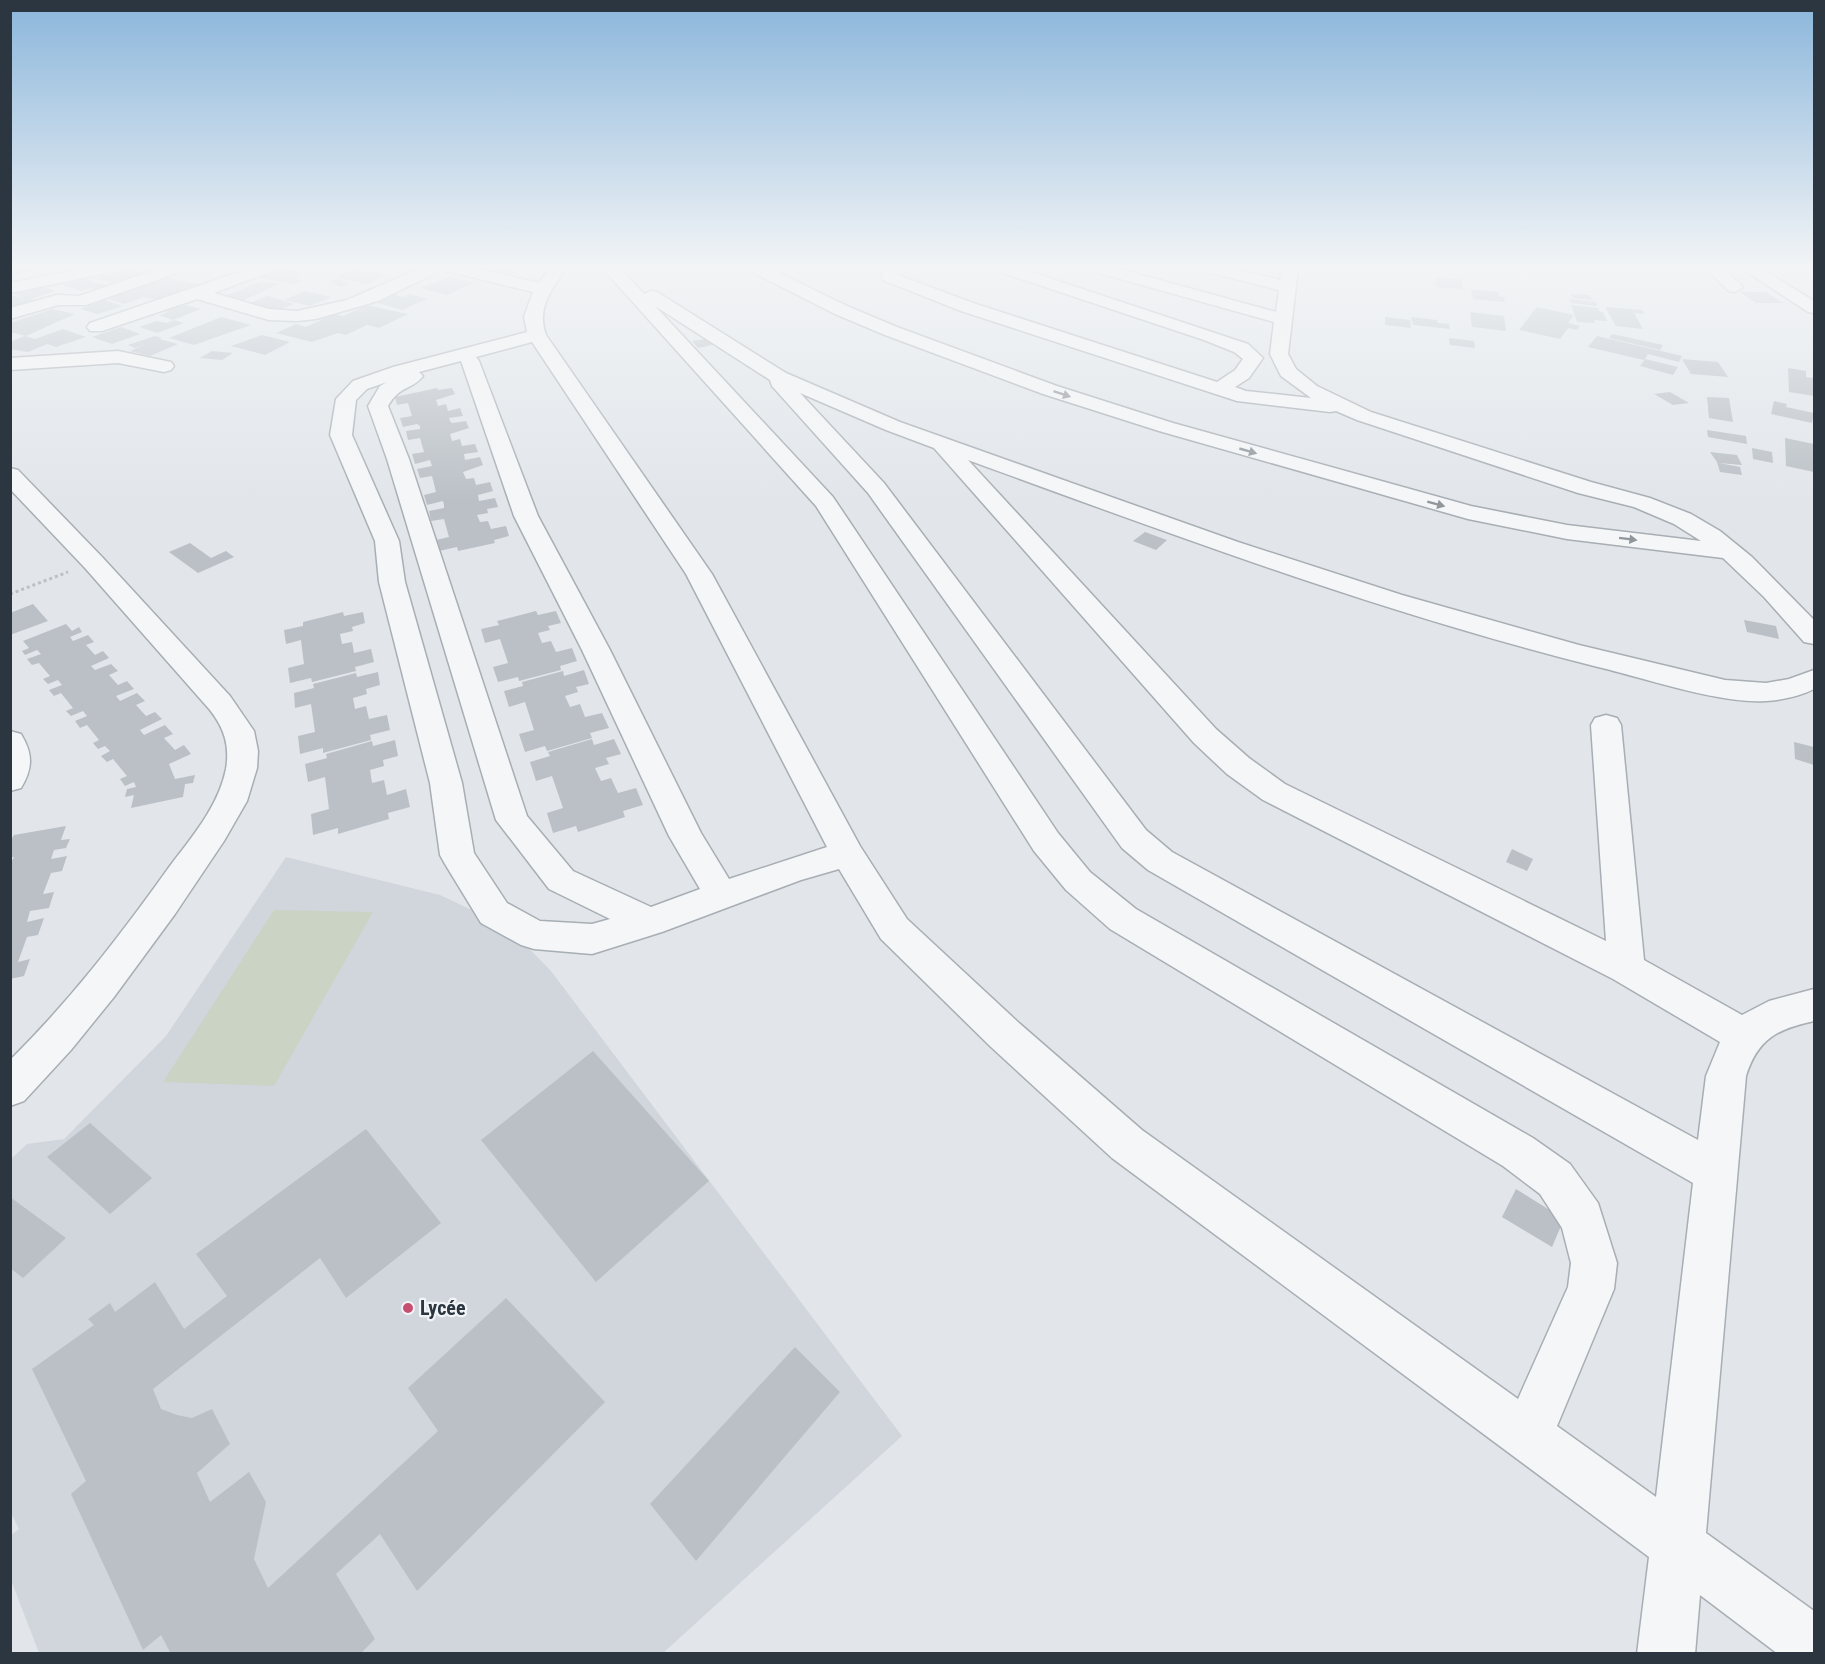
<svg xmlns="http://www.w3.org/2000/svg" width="1825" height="1664" viewBox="0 0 1825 1664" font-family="'Roboto Condensed',sans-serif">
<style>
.built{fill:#d0d6dc}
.green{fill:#cad3c4}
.building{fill:#bac0c6}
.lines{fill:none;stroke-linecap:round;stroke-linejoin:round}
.minor-casing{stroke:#a7aeb4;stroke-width:3}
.path{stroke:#bcc0c5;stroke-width:3;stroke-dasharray:3 3;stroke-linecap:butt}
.minor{fill:#f5f6f8;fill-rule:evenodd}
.oneway{fill:#90969c}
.poi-dot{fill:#c74f70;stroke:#f2f5f7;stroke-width:2}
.labels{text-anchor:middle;stroke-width:4.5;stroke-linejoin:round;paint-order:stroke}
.near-poi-label{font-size:20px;font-weight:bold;fill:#2b3641;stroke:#f2f5f7;text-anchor:start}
</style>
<rect width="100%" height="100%" fill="#e2e6ea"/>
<path class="built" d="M286 857 440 895 508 927 551 971 902 1436 663 1653H39L11 1580V1535L19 1529 10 1511 11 1159 27 1144 64 1139 166 1036Z"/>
<path class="green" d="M274 910 373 912 274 1086 163 1082Z"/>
<g class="building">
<path d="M10 268H38V269L12 276Z"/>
<path d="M126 268 152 273 122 284 97 279Z"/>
<path d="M280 268 305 273 292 278 303 281 294 284 255 277Z"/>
<path d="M482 268H519L514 273 478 272Z"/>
<path d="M354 269 386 275 367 284 335 277Z"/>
<path d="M162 277 202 285 162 301 144 297 125 304 104 298Z"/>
<path d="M450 277 474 283 447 295 420 288Z"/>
<path d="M1435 277 1462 280 1463 289 1436 287Z"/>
<path d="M83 278 101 284 115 286 100 291 89 288 81 291 63 285Z"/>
<path d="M338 279 350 284 340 287 328 281Z"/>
<path d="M262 281 279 284 240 302 220 298Z"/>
<path d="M38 285 55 291 31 299 35 300 10 310V295L25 298 12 293Z"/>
<path d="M1471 289 1499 292V296L1504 297 1505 302 1473 299Z"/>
<path d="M305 291 331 297 310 306 284 300Z"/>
<path d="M1740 292H1766L1783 303H1756Z"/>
<path d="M390 293 403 297 410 294 427 299 402 310 371 301Z"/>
<path d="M1570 294 1590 295 1592 300 1573 298Z"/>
<path d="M268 296 294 304 275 312 248 304Z"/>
<path d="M1570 299 1596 302 1597 306 1571 303Z"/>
<path d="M105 300 123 306 98 314 80 309Z"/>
<path d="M180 303 201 309 173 320 159 315 168 312 161 310Z"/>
<path d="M367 305 408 314 379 328 367 325 346 335 338 333 312 342 276 333 296 324 306 327 334 314 343 316Z"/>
<path d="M1571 305 1598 308 1600 312H1603L1607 321 1594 320 1595 323 1577 322Z"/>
<path d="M1537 307 1574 315 1568 323 1580 326 1577 330 1568 328 1560 339 1519 330Z"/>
<path d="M1605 307 1642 310 1645 314 1634 313 1643 329 1616 326Z"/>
<path d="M52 309 75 314 26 336 10 332V323Z"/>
<path d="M1470 312 1504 316 1506 331 1472 327Z"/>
<path d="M221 317 251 325 194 345 169 338Z"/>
<path d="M1385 317 1410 320 1411 328 1385 325Z"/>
<path d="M1411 317 1437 320 1438 323 1449 324 1450 329 1413 325Z"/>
<path d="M174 320 184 323 157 333 139 327 157 321 166 323Z"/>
<path d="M121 327 140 334 112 344 92 337Z"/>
<path d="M63 329 86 337 56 347 47 344 28 352 10 349V342L25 336 35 339Z"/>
<path d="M1612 334 1663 345 1660 350 1609 338Z"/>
<path d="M262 335 290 342 265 355 231 346Z"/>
<path d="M155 336 162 338 159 339 178 344 150 356 130 351 148 343 135 348 128 345Z"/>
<path d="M1597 336 1682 356 1679 362 1648 354 1644 360 1588 347Z"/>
<path d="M1449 338 1474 341 1475 348 1450 345Z"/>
<path d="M706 339 712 345 698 348 692 341Z"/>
<path d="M212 351 233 353 222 360 200 358Z"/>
<path d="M1645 359 1678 367 1673 375 1640 366Z"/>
<path d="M1682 359 1718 362 1728 377 1691 374Z"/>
<path d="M1788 368 1806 371V377L1813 378 1814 396 1789 392Z"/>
<path d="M437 388 438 390 452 388 455 394 436 400 438 406 446 404 448 411 460 408 463 416 449 418 450 421 452 423 466 421 469 428 450 434 452 441 460 439 462 446 475 444 478 452 464 454 465 460 480 457 483 465 463 472 466 479 474 478 476 485 490 482 493 491 478 495 479 501 495 498 498 507 487 509 488 513 477 515 480 522 488 521 491 529 506 526 509 536 494 540 495 543 458 551 457 547 439 551 436 540 449 537 444 519 431 521 429 511 444 508V505L443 501 427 505 424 495 436 492 432 476 420 478 417 469 432 466 430 460 415 464 412 454 424 452 420 438 408 440 406 431 420 429V426L417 424 403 427 400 418 412 416 408 403 397 405 395 397Z"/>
<path d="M1670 392 1689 403 1673 405 1654 394Z"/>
<path d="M1707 397 1729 398 1733 422 1709 418Z"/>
<path d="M1774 401 1787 404 1786 407 1814 413 1812 423 1771 414Z"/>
<path d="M1707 430 1746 436 1747 444 1708 437Z"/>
<path d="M1785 438 1814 444V472L1786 466Z"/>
<path d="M1752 448 1772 452 1773 463 1753 459Z"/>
<path d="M1710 452 1737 455 1742 465 1719 463 1740 467 1742 475 1720 472 1717 462Z"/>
<path d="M1145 532 1167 540 1156 550 1133 541Z"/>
<path d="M190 543 211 558 226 551 234 557 198 573 169 552Z"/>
<path d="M33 604 48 621 10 635V613Z"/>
<path d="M536 611 538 615 556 611 561 623 548 626 550 630 538 633 542 643 551 641 556 652 572 648 577 661 560 666 561 670 519 681 518 677 498 682 493 667 508 663 500 639 485 643 481 629 499 625 497 621Z"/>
<path d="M343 612 344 616 363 612 365 623 352 627 353 631 340 634 342 644 352 642 354 653 371 649 374 662 355 667 356 671 312 682 311 678 290 683 288 668 304 664 301 640 286 644 284 630 303 626V622Z"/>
<path d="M1744 620 1776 626 1779 639 1747 632Z"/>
<path d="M66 624 72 631 79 627 82 632 70 637 73 641 88 635 94 642 86 645 95 655 103 651 109 658 91 666 95 670 111 664 118 671 109 675 118 685 127 681 134 689 116 696 120 701 137 693 145 701 136 705 146 716 155 712 162 719 140 730 144 735 165 725 173 734 164 738 175 750 184 745 191 754 169 764 175 779 195 775 193 783 185 784 183 797 131 808 134 795 125 797 127 789 136 787 134 782 125 786 120 779 127 776 113 759 107 762 101 756 110 751 105 746 98 749 93 743 99 740 87 725 80 728 75 721 87 716 83 711 71 716 66 711 73 708 61 693 54 696 49 690 62 685 58 680 48 684 43 679 50 676 39 663 32 665 27 659 41 654 37 650 25 655 22 651 29 648 23 641Z"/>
<path d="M584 670 589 684 576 687 578 692 565 696 570 707 580 704 585 717 602 713 609 728 590 733 592 738 547 751 545 746 525 752 519 734 534 730 525 702 509 707 504 691 523 686 522 682 563 671 564 676Z"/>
<path d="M378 672 380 685 366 689 367 694 353 698 355 709 366 706 369 719 387 715 390 730 370 735 371 740 323 753V748L300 754 298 736 315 732 311 704 295 708 294 693 314 688 313 684 356 673 357 677Z"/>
<path d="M592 739 594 745 614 739 621 754 606 758 609 764 595 768 601 781 611 778 618 793 636 788 643 805 623 811 625 817 578 832 576 826 553 833 547 813 563 808 552 776 536 781 530 762 550 756 548 752Z"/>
<path d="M395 740 398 756 383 760 384 766 370 770 372 783 384 780 387 795 406 789 410 807 388 813 389 819 338 834V828L313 835 311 814 329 809 325 777 308 782 305 764 327 758 326 754 372 741 373 746Z"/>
<path d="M1794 742 1814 747V765L1795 759Z"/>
<path d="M66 826 61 840 70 839 66 848 54 850 51 859 67 856 62 871 51 873 43 894 54 892 49 908 30 911 27 922 44 918 38 935 27 937 18 962 30 959 24 976 10 979V865L14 857H10V842L14 835Z"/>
<path d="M1512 849 1533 859 1527 871 1506 862Z"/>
<path d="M593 1051 709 1181 596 1282 481 1140Z"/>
<path d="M90 1123 152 1178 110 1214 47 1157Z"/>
<path d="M366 1129 441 1223 346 1298 320 1258 153 1389 161 1409 177 1415 192 1418 212 1409 230 1444 197 1473 210 1502 249 1472 266 1502 254 1559 268 1588 438 1431 408 1388 506 1298 605 1402 417 1591 380 1534 336 1574 375 1639 360 1654H171L161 1635 143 1650 71 1494 86 1481 32 1369 94 1325 88 1319 110 1303 115 1312 155 1282 184 1329 227 1296 196 1254Z"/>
<path d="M1516 1189 1564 1219 1552 1247 1502 1217Z"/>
<path d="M10 1197 66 1238 23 1278 10 1268Z"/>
<path d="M795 1347 840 1392 696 1561 650 1504Z"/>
</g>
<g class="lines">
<defs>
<g id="minor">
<path d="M84 268H116L108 273 10 293V283Z"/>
<path d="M161 268H178L179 270 177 273 86 305H58L10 319V308L57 295 79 296Z"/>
<path d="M251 268H274L272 271 214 293 269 309 297 311 347 300 421 268H439L430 276 378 301 316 319 297 321 269 320 197 299 102 331H90L87 327 90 323Z"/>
<path d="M445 268H474L539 283 550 268H566C552 290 536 308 546 335L712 574 860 846 907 919 1019 1023 1142 1130 1518 1399 1568 1287 1571 1263 1562 1228 1540 1194 1503 1166 1110 929 1066 890 1034 851 816 506 604 270 605 268H619L644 294 651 291 657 292 786 373 900 422 1238 542 1402 595 1579 645 1725 680 1766 683 1789 679 1814 670V689C1800 696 1782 700 1766 701 1719 704 1645 678 1598 667 1383 613 1176 536 968 460L1216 729 1249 758 1285 784 1606 941 1591 725 1595 718 1606 715 1617 718 1621 725 1644 960 1742 1015 1769 1001 1814 989V1021C1778 1029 1758 1038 1746 1076L1706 1533 1814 1611V1654H1778L1700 1595 1695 1654H1637L1649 1557 1112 1158 991 1047 881 939 839 869 801 880 662 932 592 954 534 949 521 945 481 923 445 864 440 855 430 783 379 582 375 541 330 435 336 399 353 381 393 367 527 332 524 317 533 292 447 271ZM655 306 770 380 772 386 868 493 1122 848 1148 870 1693 1183 1656 1497 1557 1426 1614 1289 1617 1263 1598 1203 1570 1164 1533 1138 1136 909 1090 872 1058 833 833 497ZM532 342 686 574 827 847 729 879 701 833 610 650 538 516 479 361 476 357ZM461 361 514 516 582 650 669 836 700 889 651 907 573 871 527 816 409 459 388 406C400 385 412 390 423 376L419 372ZM387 382 380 386 368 406 387 459 496 820 549 889 610 919 592 924 540 921 507 903 474 853 462 783 405 582 399 541 352 435 356 400 367 389ZM800 393 886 430 934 448 1194 743 1227 774 1263 800 1613 979 1720 1042 1706 1076 1698 1140 1172 852 1146 830 884 483Z"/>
<path d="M748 268H769L847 306 897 327 1057 386 1173 423 1471 506 1567 525 1701 541 1674 524 1634 507 1578 493 1357 420 1336 411 1330 412 1237 401 961 311 883 280 881 277 885 268H911L909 271 898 275 973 303 1217 382 1235 370 1243 359 1234 352 1204 340 997 271 995 268H1019L1248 344 1263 358 1249 378 1235 387 1246 391 1311 398 1281 376 1270 354 1274 322 1092 271 1090 268H1116L1276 312 1279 290 1204 271 1202 268H1230L1280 280 1282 268H1298L1288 354 1296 369 1317 386 1371 412 1591 482 1650 498 1691 514 1720 531 1752 557 1814 620V644L1804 642 1764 597 1723 558 1567 539 1468 519 1159 431 1043 394 885 335 835 314 750 271Z"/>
<path d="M1705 268H1723L1743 287 1735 292 1729 291Z"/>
<path d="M1741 268H1760L1814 301V313L1808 312Z"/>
<path d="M118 351 171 362 174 366 171 370 164 372 118 363 10 370V358Z"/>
<path d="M10 468 18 470 103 558 230 696 254 731 258 751 257 768 247 801 224 841 175 914 114 997 71 1050 24 1101 10 1106V1060C69 1002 119 937 167 870 190 839 218 808 226 769 230 745 224 728 210 710L85 568 10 489Z"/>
<path d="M10 731 21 734C33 754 33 768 21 788L10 791Z"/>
</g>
</defs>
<use href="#minor" class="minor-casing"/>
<path class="path" d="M10 594 68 572"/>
<use href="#minor" class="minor"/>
</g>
<defs><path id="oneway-solid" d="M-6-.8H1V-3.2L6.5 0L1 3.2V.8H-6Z" transform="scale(1.5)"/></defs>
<g class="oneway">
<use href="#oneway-solid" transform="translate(1062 394) rotate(18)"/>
<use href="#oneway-solid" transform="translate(1248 451) rotate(16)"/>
<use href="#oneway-solid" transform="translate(1436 504) rotate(15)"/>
<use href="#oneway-solid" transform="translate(1628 539) rotate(7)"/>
</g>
<linearGradient id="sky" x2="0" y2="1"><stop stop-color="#8bb6db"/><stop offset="0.53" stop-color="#f2f4f6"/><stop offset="1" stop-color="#f2f4f6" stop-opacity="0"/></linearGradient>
<rect width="1825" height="501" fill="url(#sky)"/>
<circle class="poi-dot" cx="408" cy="1308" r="6"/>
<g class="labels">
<g class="near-poi-label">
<text x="420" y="1315">Lycée</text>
</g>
</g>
<rect width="1825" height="1664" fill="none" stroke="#2b3641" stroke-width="24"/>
</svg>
